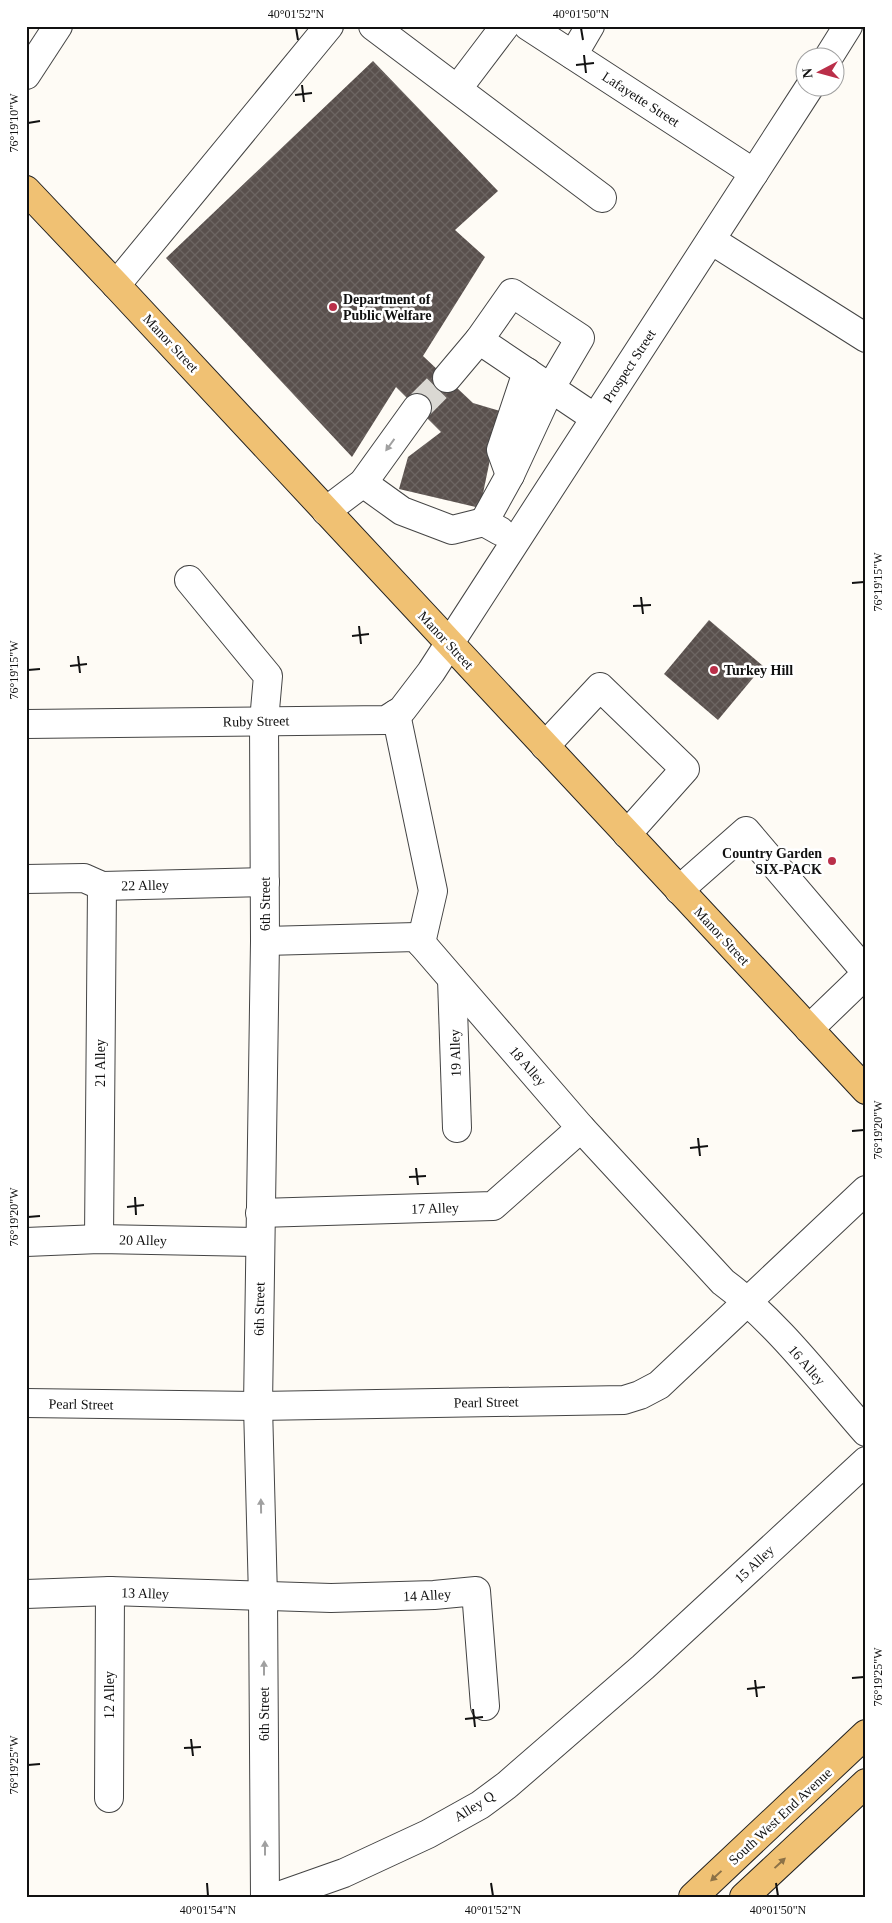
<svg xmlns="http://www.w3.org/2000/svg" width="892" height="1923" viewBox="0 0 892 1923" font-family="'Times New Roman',serif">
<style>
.building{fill:url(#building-cross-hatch)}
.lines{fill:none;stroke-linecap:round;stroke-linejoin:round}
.minor-tunnel{stroke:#dad8d3;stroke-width:28;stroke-dasharray:28 14;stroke-linecap:butt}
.minor-casing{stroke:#444;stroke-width:30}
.major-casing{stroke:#222;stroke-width:30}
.minor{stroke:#fff;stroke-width:28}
.major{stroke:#f0c173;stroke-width:28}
.oneway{fill:#a0a0a0}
.oneway2{fill:#8c7247}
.ticks{fill:none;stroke:#111;stroke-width:2}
.poi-dot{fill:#ba2f49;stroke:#fff;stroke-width:2}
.labels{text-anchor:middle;stroke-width:5;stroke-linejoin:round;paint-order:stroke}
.street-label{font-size:14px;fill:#111;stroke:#fff}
.poi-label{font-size:14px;font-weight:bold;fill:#111;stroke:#fff;text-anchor:start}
.neatline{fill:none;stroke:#111;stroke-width:2}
.ticks-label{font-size:12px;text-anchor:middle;fill:#111}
</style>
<defs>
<pattern id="building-cross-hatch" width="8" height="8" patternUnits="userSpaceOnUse" patternTransform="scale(1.25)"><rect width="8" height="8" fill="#59504d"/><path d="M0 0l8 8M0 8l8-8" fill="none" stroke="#6c6562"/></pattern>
</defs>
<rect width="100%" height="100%" fill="#fefbf5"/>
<g class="building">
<path d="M373 61 498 191 455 230 485 257 423 356 473 403 500 411 480 508 399 489 408 457 441 432 396 387 352 457 166 258Z"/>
<path d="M709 620 763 666 718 720 664 674Z"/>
</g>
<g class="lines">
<path class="minor-tunnel" d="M417 408 447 378"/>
<defs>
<g id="minor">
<path d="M373 26 602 198"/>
<path d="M528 26 754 173"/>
<path d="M573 55 590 26"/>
<path d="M828 58 848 26"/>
<path d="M26 75 58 26"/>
<path d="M458 88 505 26"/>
<path d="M711 240 866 338"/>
<path d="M116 285 329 26"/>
<path d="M447 378 479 340"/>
<path d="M510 475 501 450 527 372"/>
<path d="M363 483 402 511 452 530 484 522 500 531"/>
<path d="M326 511 363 483 417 408"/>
<path d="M484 522 510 475 550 389 580 338 512 293 479 340 595 418"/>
<path d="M189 580 268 676 264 721 265 941 258 1406 263 1597 265 1897"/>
<path d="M396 714 433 891 421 943"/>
<path d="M26 724 386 720 402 710 431 672 809 88"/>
<path d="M545 746 600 687 685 769 627 834"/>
<path d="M26 879 84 878 102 886 265 882"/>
<path d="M679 890 746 831 866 972"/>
<path d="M265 941 416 937 581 1128 723 1282C777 1322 821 1381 866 1432"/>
<path d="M452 979 457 1128"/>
<path d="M809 1029 866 974"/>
<path d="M260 1213 493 1206 581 1128"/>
<path d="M99 1239 102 886"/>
<path d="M26 1242 99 1239 260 1242"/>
<path d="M26 1403 258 1406 624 1400 640 1395 659 1385 866 1190"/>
<path d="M26 1594 110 1591 331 1598 434 1595 476 1591 485 1706"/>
<path d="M109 1798 110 1591"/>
<path d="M276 1897 344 1873 428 1834 480 1805 507 1785 643 1667 866 1461"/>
</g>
<g id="major">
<path d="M26 190 116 285 866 1090"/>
<path d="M693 1897 866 1734"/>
<path d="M744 1897 866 1783"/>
</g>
</defs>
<use href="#minor" class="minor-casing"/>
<use href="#major" class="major-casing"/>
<use href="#minor" class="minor"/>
<use href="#major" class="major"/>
</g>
<defs><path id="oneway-solid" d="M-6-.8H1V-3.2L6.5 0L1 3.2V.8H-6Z" transform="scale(1.25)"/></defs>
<g class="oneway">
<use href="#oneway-solid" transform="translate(390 445) rotate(126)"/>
<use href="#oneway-solid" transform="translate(261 1506) rotate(-91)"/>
<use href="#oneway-solid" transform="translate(264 1668) rotate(-90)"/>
<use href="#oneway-solid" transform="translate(265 1848) rotate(-90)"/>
</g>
<g class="oneway2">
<use href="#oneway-solid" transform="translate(780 1863) rotate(-43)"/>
<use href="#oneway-solid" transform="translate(716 1876) rotate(137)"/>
</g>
<path class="ticks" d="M296 28 298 40M581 28 583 40M584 55 586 73M576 65 594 63M302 85 304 102M295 95 312 93M28 123 40 121M852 583 864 582M641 597 643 614M633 606 651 605M359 626 361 644M352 636 369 634M78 656 80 673M70 666 87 664M28 670 40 669M852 1131 864 1130M698 1138 700 1156M690 1148 708 1146M416 1168 418 1185M409 1177 426 1176M135 1197 136 1215M127 1207 144 1205M28 1217 40 1216M852 1678 864 1677M755 1680 757 1697M747 1689 765 1687M473 1709 475 1727M465 1719 483 1717M191 1739 193 1756M184 1748 201 1747M28 1765 40 1764M207 1883 208 1896M491 1883 493 1896M776 1883 778 1896"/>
<g class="poi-dot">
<circle cx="333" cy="307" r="5"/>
<circle cx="714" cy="670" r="5"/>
<circle cx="832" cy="861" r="5"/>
</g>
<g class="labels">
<g class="street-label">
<text transform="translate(641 99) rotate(33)" y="5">Lafayette Street</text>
<text transform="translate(171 343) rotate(47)" y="5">Manor Street</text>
<text transform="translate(629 366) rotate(-57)" y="5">Prospect Street</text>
<text transform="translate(446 640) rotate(47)" y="5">Manor Street</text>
<text transform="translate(256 721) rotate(-1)" y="5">Ruby Street</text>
<text transform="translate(145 885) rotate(-1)" y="5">22 Alley</text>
<text transform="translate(265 904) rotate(-90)" y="5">6th Street</text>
<text transform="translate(722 936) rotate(47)" y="5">Manor Street</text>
<text transform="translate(455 1053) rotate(-92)" y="5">19 Alley</text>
<text transform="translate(100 1063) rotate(-90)" y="5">21 Alley</text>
<text transform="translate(528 1066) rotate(49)" y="5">18 Alley</text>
<text transform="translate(435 1208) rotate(-2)" y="5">17 Alley</text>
<text transform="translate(143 1240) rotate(1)" y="5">20 Alley</text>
<text transform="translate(259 1309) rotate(-89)" y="5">6th Street</text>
<text transform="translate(807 1365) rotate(49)" y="5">16 Alley</text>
<text transform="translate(486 1402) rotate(-1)" y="5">Pearl Street</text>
<text transform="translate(81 1404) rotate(1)" y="5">Pearl Street</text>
<text transform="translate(754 1564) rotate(-43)" y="5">15 Alley</text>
<text transform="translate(145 1593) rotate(2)" y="5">13 Alley</text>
<text transform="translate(427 1595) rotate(-3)" y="5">14 Alley</text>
<text transform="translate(109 1695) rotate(-90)" y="5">12 Alley</text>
<text transform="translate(264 1714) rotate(-90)" y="5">6th Street</text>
<text transform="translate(474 1806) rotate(-32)" y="5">Alley Q</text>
<text transform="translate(780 1816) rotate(-43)" y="5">South West End Avenue</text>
</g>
<g class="poi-label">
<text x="343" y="304">Department of<tspan x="343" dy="16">Public Welfare</tspan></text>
<text x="724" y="675">Turkey Hill</text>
<text x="822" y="858" text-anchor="end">Country Garden<tspan x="822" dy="16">SIX-PACK</tspan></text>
</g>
</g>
<rect width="892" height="1923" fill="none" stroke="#ffffff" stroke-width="55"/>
<g transform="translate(820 72) rotate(264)"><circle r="24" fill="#ffffff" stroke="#a0a0a0"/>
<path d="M0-4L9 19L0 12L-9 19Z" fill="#ba2f49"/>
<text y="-8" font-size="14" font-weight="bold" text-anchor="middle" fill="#111111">N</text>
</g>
<rect x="28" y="28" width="836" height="1868" class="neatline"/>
<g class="ticks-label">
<text x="296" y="18">40°01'52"N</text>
<text x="581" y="18">40°01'50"N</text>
<text transform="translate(14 123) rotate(-90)" y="4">76°19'10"W</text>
<text transform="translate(878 582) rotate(-90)" y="4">76°19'15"W</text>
<text transform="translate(14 670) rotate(-90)" y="4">76°19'15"W</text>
<text transform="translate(878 1130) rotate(-90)" y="4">76°19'20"W</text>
<text transform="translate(14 1217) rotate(-90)" y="4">76°19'20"W</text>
<text transform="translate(878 1677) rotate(-90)" y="4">76°19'25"W</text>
<text transform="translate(14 1765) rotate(-90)" y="4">76°19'25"W</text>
<text x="208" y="1914">40°01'54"N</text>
<text x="493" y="1914">40°01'52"N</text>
<text x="778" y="1914">40°01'50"N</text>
</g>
</svg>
